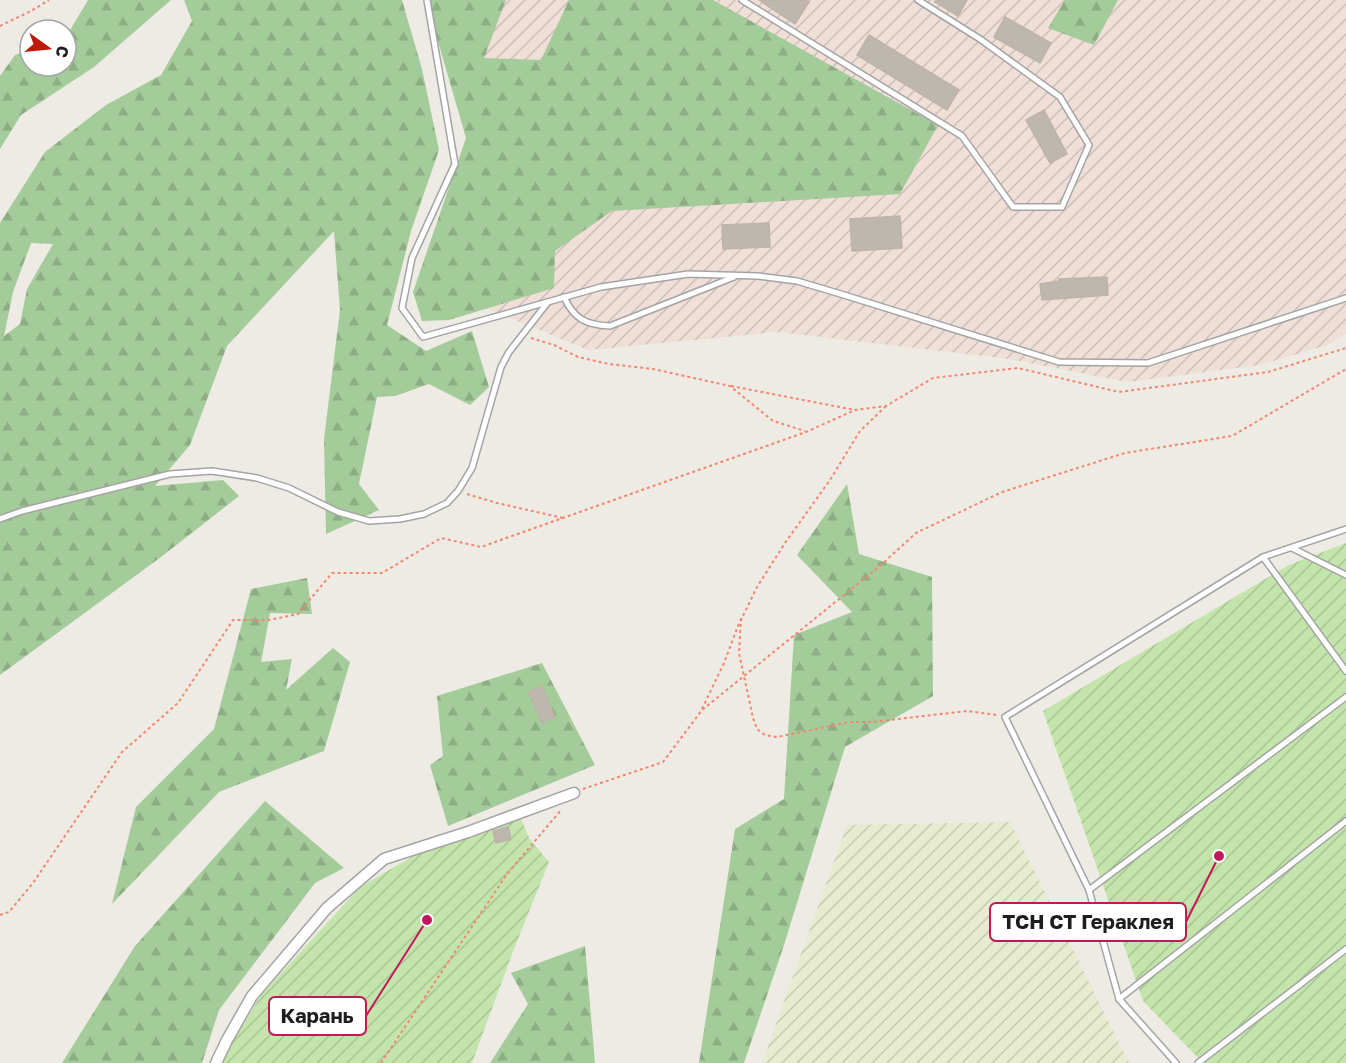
<svg xmlns="http://www.w3.org/2000/svg" width="1346" height="1063" viewBox="0 0 1346 1063" font-family="'Golos Text',sans-serif">
<style>
.military{fill:url(#military-furrows)}
.farmland{fill:url(#farmland-furrows)}
.forest{fill:url(#forest-firs);fill-rule:evenodd}
.garden{fill:url(#garden-furrows)}
.building{fill:#beb7b0;stroke:#beb3a6;stroke-width:1.5}
.lines{fill:none;stroke-linecap:round;stroke-linejoin:round}
.service-casing{stroke:#a4a4a4;stroke-width:8}
.minor-casing{stroke:#a4a4a4;stroke-width:13}
.path{stroke:#f28770;stroke-width:2;stroke-dasharray:3 3;stroke-linecap:butt}
.service{stroke:#fff;stroke-width:5}
.minor{stroke:#fff;stroke-width:10}
.leader{fill:none;stroke:#c2185b;stroke-width:2}
.callout-dot{fill:#c2185b;stroke:#fff;stroke-width:2}
.callout{fill:#fff;stroke:#c2185b;stroke-width:2}
.callout-label{font-size:20px;text-anchor:middle;font-weight:bold;fill:#1d1d1d}
</style>
<defs>
<pattern id="military-furrows" width="10" height="10" patternUnits="userSpaceOnUse" patternTransform="scale(1.5)"><rect width="10" height="10" fill="#efdfd7"/><path d="M-1 1l2-2M0 10L10 0M9 11l2-2" fill="none" stroke="#ccbfb8"/></pattern>
<pattern id="farmland-furrows" width="10" height="10" patternUnits="userSpaceOnUse" patternTransform="scale(1.5)"><rect width="10" height="10" fill="#e7ebcf"/><path d="M-1 1l2-2M0 10L10 0M9 11l2-2" fill="none" stroke="#c6c9b1"/></pattern>
<pattern id="forest-firs" width="22" height="20" patternUnits="userSpaceOnUse" patternTransform="scale(1.5)"><rect width="22" height="20" fill="#a4cb9a"/><path d="M5 1l3.5 6h-7zM16 11l3.5 6h-7z" fill="#8dae84"/></pattern>
<pattern id="garden-furrows" width="10" height="10" patternUnits="userSpaceOnUse" patternTransform="scale(1.5)"><rect width="10" height="10" fill="#c3e5ab"/><path d="M-1 1l2-2M0 10L10 0M9 11l2-2" fill="none" stroke="#a7c493"/></pattern>
</defs>
<rect width="100%" height="100%" fill="#edebe3"/>
<path class="military" d="M453 0H1346V333L1328 345 1260 365 1127 382 1010 359 778 332 588 350 442 290 479 180Z"/>
<path class="farmland" d="M1010 822 1129 1063H762L847 825Z"/>
<g class="forest">
<path d="M88 0H171L94 67 21 115 0 149V76L15 55 30 50V66H66V37Z"/>
<path d="M184 0H402L422 69 439 150 411 231 387 325 426 351 472 331 489 387 470 405 429 384 395 396 377 397 359 484 379 510 326 534 324 439 340 310 334 231 227 346 190 445 155 486 223 480 239 496 161 557 0 675V223L45 152 106 105 161 75 192 21ZM31 243 53 244 27 289 20 324 4 336 13 292Z"/>
<path d="M426 0H506L484 58 541 60 569 0H713L938 125 900 194 612 211 555 251 554 288 449 320 422 321 413 292 466 138Z"/>
<path d="M1065 0H1118L1094 45 1048 28Z"/>
<path d="M847 484 859 554 932 577 933 696 845 747 785 942 744 1063H699L735 829 784 799 794 635 852 612 797 555Z"/>
<path d="M307 578 312 614 270 613 261 662 292 659 286 690 333 648 350 662 324 751 219 792 112 904 136 807 214 729 251 589Z"/>
<path d="M542 663 595 765 448 826 430 765 443 756 437 696Z"/>
<path d="M265 801 344 868 315 883 219 1010 202 1063H62L135 946Z"/>
<path d="M585 946 595 1063H490L528 1004 511 973Z"/>
</g>
<g class="garden">
<path d="M1346 543V1063H1203L1143 1001 1043 711 1289 565Z"/>
<path d="M521 819 529 838 549 862 512 954 472 1063H219L262 994 360 887 439 841Z"/>
</g>
<g class="building">
<path d="M759 0H806L809 2 795 24Z"/>
<path d="M936 0H967L958 16 935 2Z"/>
<path d="M1005 17 1051 43 1040 63 994 37Z"/>
<path d="M869 35 959 90 947 110 857 55Z"/>
<path d="M1044 110 1067 154 1050 163 1026 120Z"/>
<path d="M900 216 902 248 852 251 850 219Z"/>
<path d="M769 223 770 247 723 249 722 225Z"/>
<path d="M1107 277 1108 295 1042 300 1040 284 1059 281V279Z"/>
<path d="M542 686 555 717 542 723 529 692Z"/>
<path d="M508 827 511 839 496 843 493 831Z"/>
</g>
<g class="lines">
<defs>
<g id="service">
<path d="M427 0 455 164 412 258 402 308 423 337 601 287 688 274 758 276 797 281 844 295 1059 362 1148 363 1346 298"/>
<path d="M742 0 962 136 1013 207H1062L1089 145 1060 97 980 39 918 0"/>
<path d="M564 297C574 319 586 325 610 326L734 277"/>
<path d="M0 519 22 511 170 474 212 471 257 478 289 488 338 512 369 521 400 519 424 514 447 503 458 491 472 468 501 367 509 352 548 302"/>
<path d="M1292 548 1346 575"/>
<path d="M1263 557 1346 671"/>
<path d="M1089 890 1346 697"/>
<path d="M1119 999 1346 821"/>
<path d="M1176 1063 1119 999 1089 890 1005 717 1263 557 1346 529"/>
<path d="M1198 1063 1346 949"/>
</g>
<path id="minor" d="M216 1063 227 1040 252 996 327 908 384 859 468 832 574 793"/>
</defs>
<use href="#service" class="service-casing"/>
<use href="#minor" class="minor-casing"/>
<g class="path">
<path d="M0 26 31 11 49 0"/>
<path d="M531 338 554 345 578 357 609 364 653 369 730 386 773 421 805 431"/>
<path d="M731 386 855 410"/>
<path d="M467 494 497 503 563 518"/>
<path d="M741 618 739 653 753 718 757 729 765 735 777 737 849 722H872L967 711 997 715"/>
<path d="M702 709 724 663 738 626 757 587 785 543 830 480 860 431 886 406"/>
<path d="M583 789 663 762 702 710 881 565 916 533 1002 492 1125 453 1232 436 1346 369"/>
<path d="M0 915 9 912 33 883 122 752 178 703 233 620H269L298 614 332 573H382L441 538 481 547 806 432 855 410 886 406 933 378 1018 368 1119 392 1268 372 1346 348"/>
<path d="M381 1063 507 874 562 809"/>
</g>
<use href="#service" class="service"/>
<use href="#minor" class="minor"/>
</g>
<path class="leader" d="M1219 856L1186 922M427 920L366 1016"/>
<g class="callout-dot">
<circle cx="1219" cy="856" r="6"/>
<circle cx="427" cy="920" r="6"/>
</g>
<g class="callout">
<rect x="990" y="903" width="196" height="38" rx="6"/>
<rect x="269" y="997" width="97" height="38" rx="6"/>
</g>
<g class="callout-label">
<text x="1088" y="929">ТСН СТ Гераклея</text>
<text x="317" y="1023">Карань</text>
</g>
<g transform="translate(48 48) rotate(105)"><circle r="28" fill="#ffffff" stroke="#a5a5a5" stroke-width="1.5"/>
<path d="M0-4.5L10 22L0 15L-10 22Z" fill="#be180b"/>
<text y="-9" font-size="16" font-weight="bold" text-anchor="middle" fill="#1d1d1d">С</text>
</g>
</svg>
